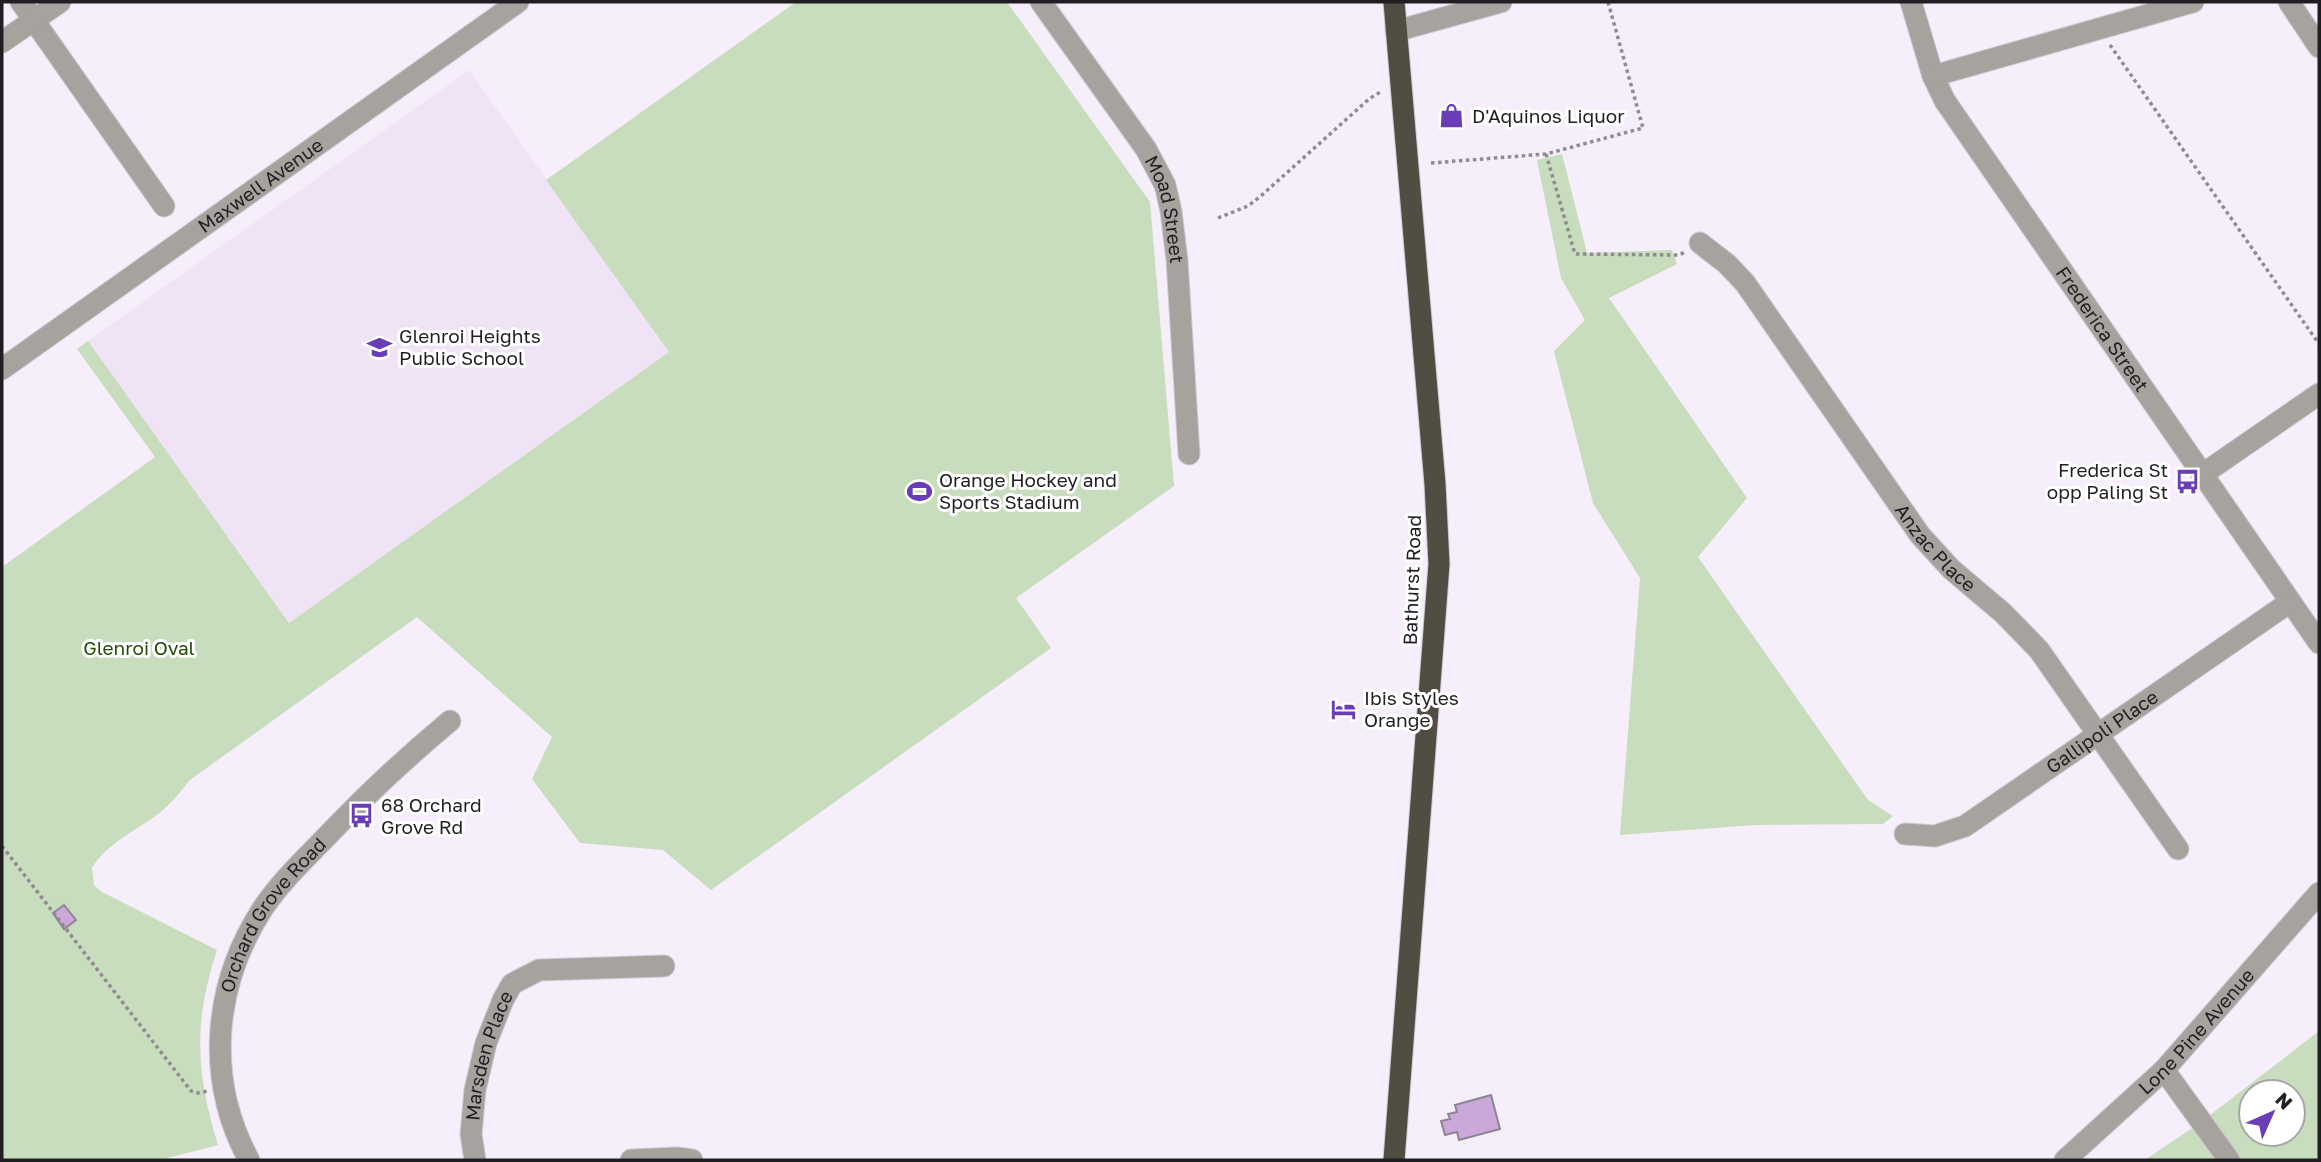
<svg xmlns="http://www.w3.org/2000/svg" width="2321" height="1162" viewBox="0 0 2321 1162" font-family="'Golos Text',sans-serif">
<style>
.built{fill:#f0e3f6}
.green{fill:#c7ddbd;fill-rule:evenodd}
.building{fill:#caa8d9;stroke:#8d8690;stroke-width:2}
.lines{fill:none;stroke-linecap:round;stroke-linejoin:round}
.minor-casing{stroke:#cfc9d3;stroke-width:23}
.highway-casing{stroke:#cfc9d3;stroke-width:23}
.path{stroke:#908b93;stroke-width:3.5;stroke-dasharray:3.5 3.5;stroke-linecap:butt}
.minor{stroke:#a6a39e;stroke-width:21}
.highway{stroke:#524d42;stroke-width:21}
.labels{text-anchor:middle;stroke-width:6;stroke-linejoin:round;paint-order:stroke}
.poi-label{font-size:19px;fill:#201e22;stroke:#fff;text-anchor:start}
.street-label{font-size:19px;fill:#201e22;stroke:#fff}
.park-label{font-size:19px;fill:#234d04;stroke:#fff}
</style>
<rect width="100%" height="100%" fill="#f6eefa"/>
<path class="built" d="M469 70 669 352 289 623 88 341Z"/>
<g class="green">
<path d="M796 2H1007L1150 202 1174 486 1016 598 1051 648 711 890 663 850 580 843 532 779 552 737 417 617 190 780C182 789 174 801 164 809 141 829 108 841 92 868L94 885 102 892 217 950C193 1023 196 1073 218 1145L160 1160H2V567L155 457 77 349 88 341 289 623 669 352 546 180Z"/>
<path d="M1562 154 1587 253 1672 250 1677 264 1609 298 1747 498 1698 557 1868 800 1893 816 1883 824 1755 825 1620 835 1640 578 1593 503 1554 351 1585 320 1561 278 1537 160Z"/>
<path d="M2319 1031V1160H2145L2201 1122ZM2251 1092H2293V1134H2251Z"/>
</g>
<g class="building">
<path d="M64 905 76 920 64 929 53 913Z"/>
<path d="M1491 1095 1500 1129 1459 1140 1457 1132 1445 1135 1441 1121 1450 1119 1448 1114 1457 1112 1455 1105Z"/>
</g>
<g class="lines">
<defs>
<g id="minor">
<path d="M21 2 164 206"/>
<path id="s1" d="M1041 2 1146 149 1165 185 1171 211 1177 260 1189 454"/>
<path id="s2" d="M1911 2 1933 76 1945 101 2319 643"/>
<path d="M2289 2 2319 47"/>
<path d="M1396 31 1501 2"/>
<path d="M2 42 60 2"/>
<path d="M1933 76 2193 2"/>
<path id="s3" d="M1700 243 1727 264 1745 283 1920 535 1951 569 2003 613 2039 650 2178 849"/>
<path id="s4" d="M2 369 518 2"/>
<path d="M2203 474 2319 394"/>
<path id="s5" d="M1905 834 1935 836 1965 826 2290 602"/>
<path d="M2164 1070 2229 1160"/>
<path id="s6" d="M249 1160C205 1079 213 985 263 908 282 880 307 857 330 833 368 793 408 756 450 721"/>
<path id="s7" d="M475 1160 471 1134 475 1090 486 1043 503 1000 512 984 539 970 664 966"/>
<path d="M631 1160 677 1158 692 1160"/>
<path id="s8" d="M2065 1160 2164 1070 2319 893"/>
</g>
<path id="highway" d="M1394 1160 1439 564 1435 484 1394 2"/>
</defs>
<use href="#minor" class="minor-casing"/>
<use href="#highway" class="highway-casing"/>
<g class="path">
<path d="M2110 45 2319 344"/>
<path d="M1546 154 1575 254 1679 255 1685 252"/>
<path d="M1431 163 1546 154 1643 128 1608 2"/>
<path d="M1218 218 1248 206 1262 195 1369 99 1382 91"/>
<path d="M2 846 191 1091 198 1093 208 1091"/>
</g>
<use href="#minor" class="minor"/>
<use href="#highway" class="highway"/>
</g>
<defs>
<symbol id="shop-bare" viewBox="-9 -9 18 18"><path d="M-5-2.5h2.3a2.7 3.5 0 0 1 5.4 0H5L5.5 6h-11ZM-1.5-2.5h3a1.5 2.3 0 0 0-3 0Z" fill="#683db5" stroke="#fff" stroke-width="2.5" paint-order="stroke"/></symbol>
<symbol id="school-bare" viewBox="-9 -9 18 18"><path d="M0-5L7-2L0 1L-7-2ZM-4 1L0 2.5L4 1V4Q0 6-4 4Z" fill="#683db5" stroke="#fff" stroke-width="2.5" paint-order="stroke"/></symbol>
<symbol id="bus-bare" viewBox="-9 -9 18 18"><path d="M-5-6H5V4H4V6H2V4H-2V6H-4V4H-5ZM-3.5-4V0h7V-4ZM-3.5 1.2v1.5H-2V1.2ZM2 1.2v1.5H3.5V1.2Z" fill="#683db5" stroke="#fff" stroke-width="2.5" paint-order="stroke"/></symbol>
<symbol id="stadium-bare" viewBox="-9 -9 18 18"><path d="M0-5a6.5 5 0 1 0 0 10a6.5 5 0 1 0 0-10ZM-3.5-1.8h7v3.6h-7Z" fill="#683db5" stroke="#fff" stroke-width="2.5" paint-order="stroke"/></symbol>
<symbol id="hotel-bare" viewBox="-9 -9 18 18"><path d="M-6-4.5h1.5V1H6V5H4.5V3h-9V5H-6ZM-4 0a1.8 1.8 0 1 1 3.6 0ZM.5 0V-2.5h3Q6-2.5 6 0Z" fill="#683db5" stroke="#fff" stroke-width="2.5" paint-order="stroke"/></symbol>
</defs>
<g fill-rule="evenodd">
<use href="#shop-bare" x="1434" y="98" width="35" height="35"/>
<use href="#school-bare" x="362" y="330" width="35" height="35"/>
<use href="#bus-bare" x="2170" y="464" width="35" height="35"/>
<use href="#stadium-bare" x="902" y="474" width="35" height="35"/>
<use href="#hotel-bare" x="1326" y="692" width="35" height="35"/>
<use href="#bus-bare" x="344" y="798" width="35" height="35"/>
</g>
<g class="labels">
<g class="poi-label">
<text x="1472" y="123">D'Aquinos Liquor</text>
<text x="399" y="343">Glenroi Heights<tspan x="399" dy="22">Public School</tspan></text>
<text x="2168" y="477" text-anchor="end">Frederica St<tspan x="2168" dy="22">opp Paling St</tspan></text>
<text x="939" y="487">Orange Hockey and<tspan x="939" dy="22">Sports Stadium</tspan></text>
<text x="1364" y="705">Ibis Styles<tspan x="1364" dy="22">Orange</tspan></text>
<text x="381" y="812">68 Orchard<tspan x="381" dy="22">Grove Rd</tspan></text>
</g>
<g class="street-label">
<text dy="7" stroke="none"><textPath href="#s4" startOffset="317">Maxwell Avenue</textPath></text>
<text dy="7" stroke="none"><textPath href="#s1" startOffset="245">Moad Street</textPath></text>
<text dy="7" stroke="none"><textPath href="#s2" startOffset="382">Frederica Street</textPath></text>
<text dy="7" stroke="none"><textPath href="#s3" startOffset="387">Anzac Place</textPath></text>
<text transform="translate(1412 580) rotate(-88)" y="7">Bathurst Road</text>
<text dy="7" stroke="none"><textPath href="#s5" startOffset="228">Gallipoli Place</textPath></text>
<text dy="7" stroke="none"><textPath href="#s6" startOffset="264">Orchard Grove Road</textPath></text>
<text dy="7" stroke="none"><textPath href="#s8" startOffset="184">Lone Pine Avenue</textPath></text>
<text dy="7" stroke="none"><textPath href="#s7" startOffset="107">Marsden Place</textPath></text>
</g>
<g class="park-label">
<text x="139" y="655">Glenroi Oval</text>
</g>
</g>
<rect width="2321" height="1162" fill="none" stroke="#201e22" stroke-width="7"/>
<g transform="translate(2272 1113) rotate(45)"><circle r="33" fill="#ffffff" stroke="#a6a5a7" stroke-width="2"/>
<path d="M0-5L12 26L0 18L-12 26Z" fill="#683db5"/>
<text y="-10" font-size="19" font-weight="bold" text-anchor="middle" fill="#201e22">N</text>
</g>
</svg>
